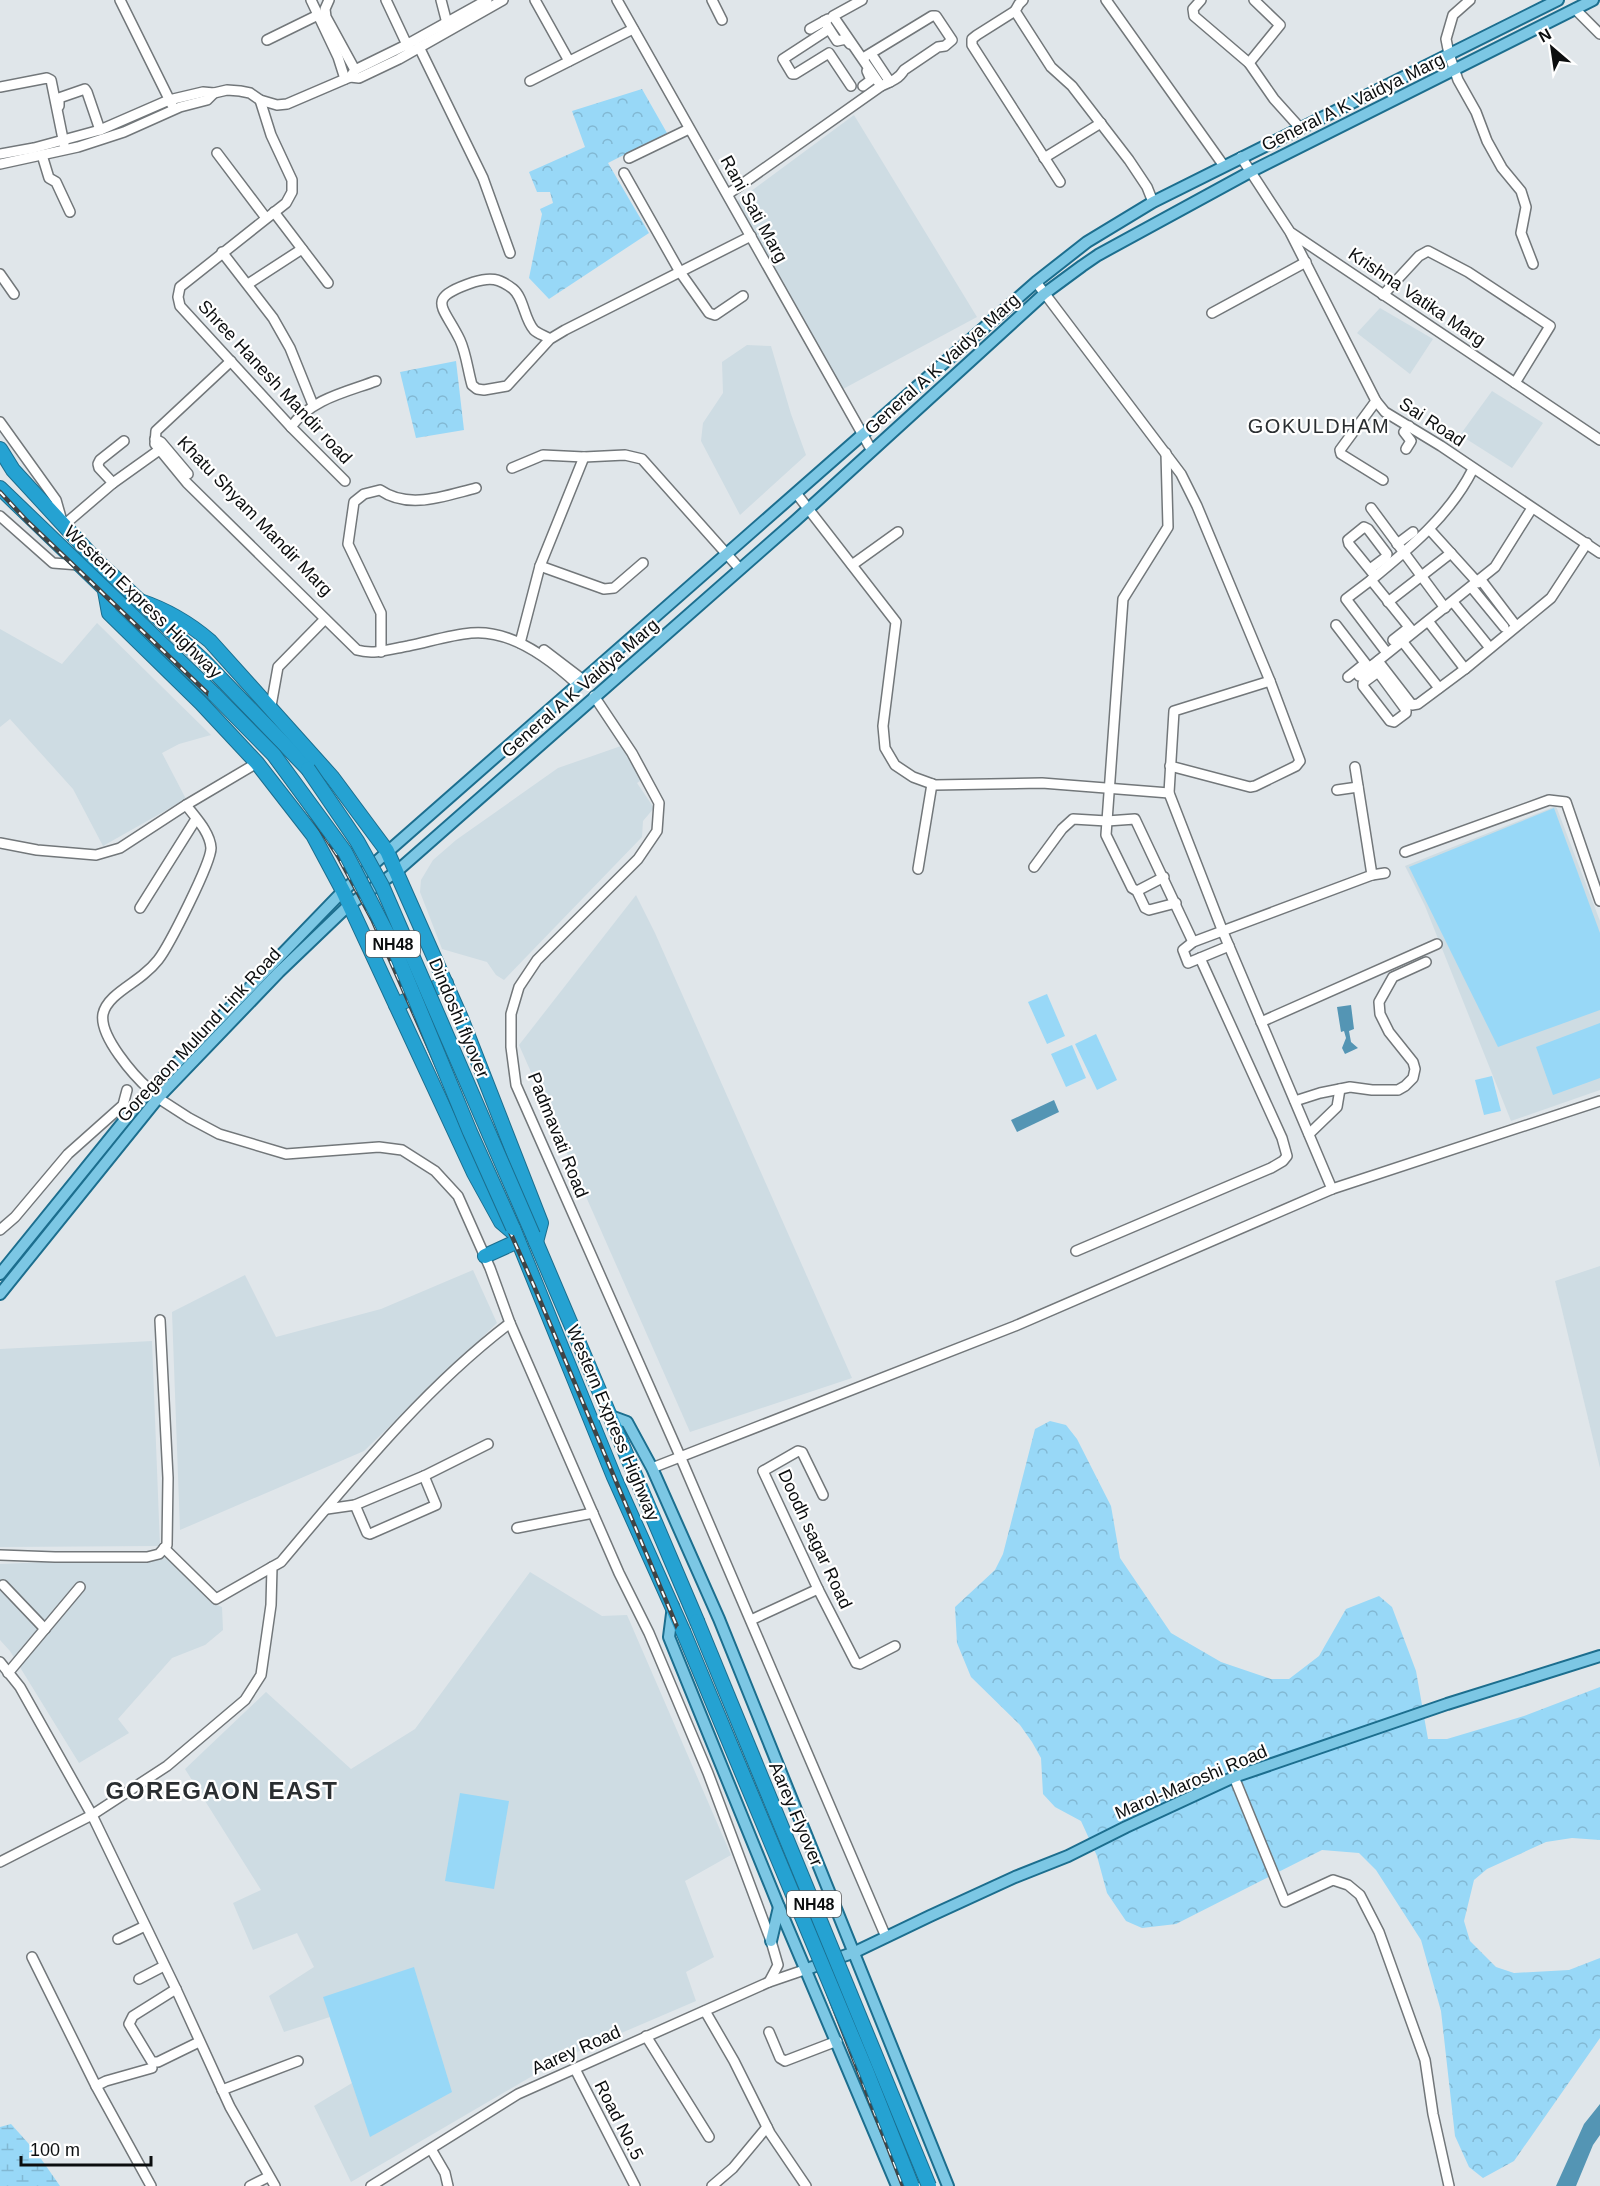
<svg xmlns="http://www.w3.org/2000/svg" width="1600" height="2186" viewBox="0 0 1600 2186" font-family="Arial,sans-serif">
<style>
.built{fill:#cedce3}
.grass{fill:#98d8f7}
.forest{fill:url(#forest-crowns)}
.wetland{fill:url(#wetland-marsh)}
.water{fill:#5495b4}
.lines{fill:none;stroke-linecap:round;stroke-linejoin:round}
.minor-casing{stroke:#72777a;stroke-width:12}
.major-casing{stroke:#1c6e8e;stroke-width:14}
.highway-casing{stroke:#1c6e8e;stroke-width:16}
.minor{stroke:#fff;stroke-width:9}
.major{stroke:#7cc7e4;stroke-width:10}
.highway{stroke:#25a2d2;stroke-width:14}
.rail-casing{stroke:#414445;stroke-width:4.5}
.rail{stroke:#fff;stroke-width:2;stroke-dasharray:7;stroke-linecap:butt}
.highway-bridge-casing{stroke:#1c6e8e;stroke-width:16;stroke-linecap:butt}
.highway-bridge{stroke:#25a2d2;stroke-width:14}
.labels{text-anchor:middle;stroke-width:4.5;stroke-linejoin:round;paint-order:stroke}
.shield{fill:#fff;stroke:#555657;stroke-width:1.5}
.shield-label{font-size:16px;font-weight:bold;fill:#0c0e0f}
.street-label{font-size:18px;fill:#0c0e0f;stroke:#fff}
.neighbourhood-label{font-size:20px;letter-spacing:1.5px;fill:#2a2e31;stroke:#fff}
.district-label{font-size:24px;font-weight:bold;letter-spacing:1.5px;fill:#2a2e31;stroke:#fff}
</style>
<defs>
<pattern id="forest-crowns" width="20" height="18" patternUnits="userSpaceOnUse" patternTransform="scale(1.5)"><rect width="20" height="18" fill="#98d8f7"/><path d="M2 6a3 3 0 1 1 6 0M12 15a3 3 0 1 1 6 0" fill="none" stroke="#82b8d3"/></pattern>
<pattern id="wetland-marsh" width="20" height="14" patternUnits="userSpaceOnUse" patternTransform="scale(1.5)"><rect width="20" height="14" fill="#98d8f7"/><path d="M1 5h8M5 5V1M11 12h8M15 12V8" fill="none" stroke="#82b8d3"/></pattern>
</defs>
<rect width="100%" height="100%" fill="#e0e6ea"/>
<g class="built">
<path d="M854 115 977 317 843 389 735 203Z"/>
<path d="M1380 308 1433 339 1410 374 1357 333Z"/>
<path d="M747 345 771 346 791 414 806 455 740 515 701 441 703 423 723 393 722 362Z"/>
<path d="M1492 391 1543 423 1512 468 1460 435Z"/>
<path d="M97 623 211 735 179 744 162 753 186 799 103 846 73 789 10 719 0 727V629L62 664Z"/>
<path d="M621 746 646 777 637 783 654 808 643 821 642 837 504 980 496 975 487 962 442 949 420 892 421 880 433 860 456 840 558 768Z"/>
<path d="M1556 806 1600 921V1090L1511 1121 1425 906 1405 866Z"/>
<path d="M636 895 655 933 852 1378 690 1432 519 1045Z"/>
<path d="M1600 1266V1468L1555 1281Z"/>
<path d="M473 1270 497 1323 364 1451 180 1530 172 1312 245 1275 276 1337 381 1309Z"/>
<path d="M152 1341 160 1546 0 1547V1349Z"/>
<path d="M167 1557 212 1603 222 1607 223 1630 205 1645 172 1658 118 1719 129 1733 79 1763 10 1651 0 1640V1564Z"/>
<path d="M530 1572 602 1616 627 1615 731 1855 685 1881 714 1957 686 1972 696 2001 563 2058 351 2182 314 2106 352 2083 330 2017 284 2032 269 1996 314 1967 297 1933 253 1950 233 1903 261 1890 185 1769 266 1692 351 1769 415 1729Z"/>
</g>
<g class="grass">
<path d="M1554 808 1600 933V1010L1498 1047 1409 867Z"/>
<path d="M1047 994 1065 1036 1047 1044 1028 1002Z"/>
<path d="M1600 1023V1078L1553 1095 1536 1047Z"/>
<path d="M1096 1034 1117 1080 1097 1090 1075 1044Z"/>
<path d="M1072 1045 1086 1078 1066 1087 1051 1054Z"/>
<path d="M1492 1076 1501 1111 1484 1115 1475 1080Z"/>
<path d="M460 1793 509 1801 494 1889 445 1881Z"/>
<path d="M414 1967 452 2092 370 2137 323 1997Z"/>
</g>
<g class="forest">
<path d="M642 89 667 133 608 163 649 233 549 299 529 278 542 214 540 209 553 203 550 192H537L529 172 585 147 572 111Z"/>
<path d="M456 361 464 430 416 438 400 372Z"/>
<path d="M1050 1421 1066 1425 1077 1439 1111 1506 1120 1558 1171 1633 1221 1662 1271 1679H1289L1319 1656 1346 1609 1379 1596 1392 1607 1416 1671 1428 1739H1447L1524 1716 1600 1687V1840L1572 1838 1546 1842 1487 1869 1474 1880 1464 1921 1470 1941 1496 1967 1514 1973 1569 1970 1600 1958V2038L1514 2161 1483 2178 1469 2167 1455 2136 1441 2011 1421 1940 1376 1870 1359 1853 1322 1850 1176 1924 1142 1928 1126 1921 1107 1893 1097 1856 1081 1821 1055 1807 1043 1794 1041 1758 1032 1742 1020 1725 971 1677 957 1643 955 1607 995 1570 1003 1554 1035 1429Z"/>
</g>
<path class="wetland" d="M11 2124 37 2153 60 2186H0V2127Z"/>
<g class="water">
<path d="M1351 1005 1354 1029 1349 1031 1351 1042 1358 1048 1345 1054 1342 1048 1346 1038 1344 1031 1341 1032 1337 1007Z"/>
<path d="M1054 1100 1059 1112 1017 1132 1011 1120Z"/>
<path d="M1600 2104V2135L1593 2145 1576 2186H1556L1584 2124Z"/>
</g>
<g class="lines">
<defs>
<g id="minor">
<path d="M120 0 172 105"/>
<path d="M311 0 338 57 345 79"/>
<path d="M329 0 325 9 326 17 355 70"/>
<path d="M386 0 409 49"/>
<path d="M441 0 448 27"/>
<path d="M535 0 569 61"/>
<path d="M617 0 872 451"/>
<path d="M712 0 722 20"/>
<path d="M1023 0 1019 4 1015 11 1051 67 1072 86 1129 160 1147 187 1153 202"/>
<path d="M1106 0 1224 166"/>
<path d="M1201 0 1193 9 1194 16 1249 63 1274 99 1301 129"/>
<path d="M1470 0 1453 15 1446 39 1449 54 1458 80 1476 112 1487 141 1502 168 1521 191 1526 207 1521 233 1533 264"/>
<path d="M1575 9 1600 34"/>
<path d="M1015 11 977 35 972 39V45L1060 182"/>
<path d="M824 21 837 41 846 39 850 44"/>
<path d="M810 29 828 19"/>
<path d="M829 29 783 59 792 74H795L829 53 851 86"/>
<path d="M267 40 318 15"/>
<path d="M419 47 483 178 510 253"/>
<path d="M863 58 932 16H936L952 40 945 46 938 47 904 70C899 79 890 82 881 86"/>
<path d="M874 58 890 82"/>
<path d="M1249 63 1280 25 1254 0"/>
<path d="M350 77 359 78 399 59 503 0"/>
<path d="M530 81 633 29"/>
<path d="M863 86 871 80 867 71"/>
<path d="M0 87 47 78 51 80 64 144"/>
<path d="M260 100 271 135 292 180V192L286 203 180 287 178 297 180 306 291 427 345 481"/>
<path d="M59 106V98L85 89 87 92 100 130"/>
<path d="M217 153 266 218"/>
<path d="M0 154 34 148 100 130 169 100 203 92 214 93 227 90 240 91 250 93 260 100 277 105 287 104 350 77 355 70 406 45 487 0"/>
<path d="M42 155 49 178 56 182 70 212"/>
<path d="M1241 157 1290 232 1600 440"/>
<path d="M629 158 689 129"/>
<path d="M1044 158 1101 123"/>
<path d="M0 164 78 147 124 132 180 107 207 100 214 93"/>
<path d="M624 173 680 272 709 313 715 315 743 296"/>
<path d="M728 194 881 86 833 16 862 0"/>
<path d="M274 212 328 283"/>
<path d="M1291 234 1376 401 1385 412 1441 446 1600 553"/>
<path d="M222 252 273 318 290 348 313 405"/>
<path d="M0 274 14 294"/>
<path d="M1036 282 1181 474 1197 506 1270 681 1300 761 1296 766 1255 786 1250 787 1170 766"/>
<path d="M248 284 302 249"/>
<path d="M1383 295 1419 256 1428 251 1468 272 1550 326 1515 383"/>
<path d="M1212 313 1306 262"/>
<path d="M550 339C546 336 538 334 534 330 524 319 524 298 513 289 499 278 490 277 474 282 424 299 443 305 460 340 466 353 468 371 472 385L477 389 484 390 507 386 550 339 565 330 751 236"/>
<path d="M231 361 156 431 155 444 187 483 357 650C374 655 391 649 408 646 428 642 450 635 471 633 510 629 550 659 577 684"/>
<path d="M1376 401 1340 450 1341 454 1383 480"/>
<path d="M0 422 56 500 62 521"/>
<path d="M291 427C311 399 346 392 376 381"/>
<path d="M155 439 161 442 188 474"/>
<path d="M124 441 100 460 98 464 99 468 113 483 162 448"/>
<path d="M1406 449 1411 441 1404 432 1409 426"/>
<path d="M1166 453 1168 527 1123 599 1106 835 1132 888 1137 891 1145 908 1149 910 1176 903"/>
<path d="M512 468 543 455 584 457 625 455 642 459 740 569"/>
<path d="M796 493 896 622 883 726 885 748 895 765 913 777 935 785 1042 783 1169 793"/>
<path d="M1371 508 1445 608"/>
<path d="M0 516 53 563 79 565"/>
<path d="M64 525 113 483"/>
<path d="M1430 530 1478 583"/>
<path d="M1397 544 1413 532"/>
<path d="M852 565 898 532"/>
<path d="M540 566 604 589 614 588 643 563"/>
<path d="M1370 569 1386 557 1387 554 1368 529 1364 527 1348 540 1349 544 1375 576"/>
<path d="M1371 580 1346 599 1387 653"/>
<path d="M1481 580 1516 626"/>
<path d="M1472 588 1504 627"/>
<path d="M1388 602 1451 553"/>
<path d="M1453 602 1490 648"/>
<path d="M1428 621 1465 669"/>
<path d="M1336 625 1369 668"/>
<path d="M1413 632 1371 580C1410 548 1450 515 1473 469"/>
<path d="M1393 640 1407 629"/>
<path d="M1402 641 1439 688"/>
<path d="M520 643 540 566 584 457"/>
<path d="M544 650 582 679"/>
<path d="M381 652V613L348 544 354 502 364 494 380 490C409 510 444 496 476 488"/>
<path d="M1378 661 1412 705 1418 704 1465 669 1551 598 1587 543"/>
<path d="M1373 665 1406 710V713L1394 722 1390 721 1363 686V683L1378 672"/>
<path d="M1359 676 1495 567 1532 508"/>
<path d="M1348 677 1363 665"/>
<path d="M1270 681 1174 711 1169 793 1223 932 1332 1189"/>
<path d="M594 696 632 753 659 803 657 831 638 859 537 960 519 987 511 1014V1047L516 1085 680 1456 886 1937"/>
<path d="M271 706 278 667 325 619"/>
<path d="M1337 790 1358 787"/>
<path d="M0 843 37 850 96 855 120 848 186 805 257 763"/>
<path d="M1405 852 1549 800 1566 802 1600 901"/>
<path d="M1034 867 1062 829 1073 819 1107 821 1135 819 1193 942"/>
<path d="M918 869 932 784"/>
<path d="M1372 875 1385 873"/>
<path d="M1137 891 1164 877"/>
<path d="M140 908 196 819"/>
<path d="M1229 946 1188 963 1183 950 1193 942 1372 875 1355 767"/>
<path d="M1261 1022 1437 944"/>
<path d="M150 1090C134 1076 99 1036 103 1014 107 996 132 985 145 973 150 969 154 965 158 960 169 946 211 863 211 848 210 832 195 817 186 805"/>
<path d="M158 1098 189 1118 219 1134 286 1154 379 1147 402 1150 435 1171 458 1196 490 1268 510 1323 619 1573 649 1633 708 1773 771 1941 778 1965 769 1982"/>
<path d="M1295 1101 1320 1093 1350 1087 1372 1090H1398L1405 1086 1413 1078 1415 1069 1413 1062 1389 1032 1380 1014 1379 1002 1393 977 1426 962"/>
<path d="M1309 1134 1337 1107 1340 1089"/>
<path d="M0 1230 15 1217 68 1154 123 1105 127 1090"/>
<path d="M1076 1251 1271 1168 1283 1161 1287 1156 1282 1138 1200 958"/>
<path d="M652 1468 1015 1326 1332 1189 1600 1101"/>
<path d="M823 1495 802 1452 798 1451 763 1471 818 1589 856 1663 860 1664 895 1646"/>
<path d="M355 1505 367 1533 370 1534 436 1505 424 1476"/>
<path d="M327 1509 355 1505 424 1476 488 1444"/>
<path d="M517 1528 593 1513"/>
<path d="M164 1548 216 1599 272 1567"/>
<path d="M0 1555 55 1557H147L159 1554 167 1545 168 1478 160 1320"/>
<path d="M3 1585 45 1629"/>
<path d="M751 1620 818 1589"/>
<path d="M0 1662 20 1687 92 1815 176 1989 230 2107 275 2186"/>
<path d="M8 1673 80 1587"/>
<path d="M1234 1777 1285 1902 1333 1880 1348 1885 1360 1895 1379 1932 1425 2060 1433 2114 1449 2186"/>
<path d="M0 1862 92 1815 167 1766 245 1700 261 1675 271 1605 272 1567 281 1562C352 1478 422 1390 510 1323"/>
<path d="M118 1939 145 1926"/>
<path d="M32 1957 96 2086 151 2186"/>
<path d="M139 1979 164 1966"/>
<path d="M176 1989 133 2016 129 2024 152 2062H158L199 2042"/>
<path d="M705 2011 734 2061 770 2133 806 2186"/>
<path d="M769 2032 780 2058 785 2061 837 2041"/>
<path d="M646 2036 709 2137"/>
<path d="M575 2069 635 2186"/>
<path d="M96 2086 106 2081 152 2068"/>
<path d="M222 2090 298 2061"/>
<path d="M431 2149 445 2173 448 2186"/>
<path d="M250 2186 268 2177"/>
<path d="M371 2186 518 2094 769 1982 807 1969"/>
<path d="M712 2186 733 2168 767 2127"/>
</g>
<g id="major">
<path d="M0 1274 141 1100 343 891 1036 282 1087 242 1153 202 1558 0"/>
<path d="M0 1294 158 1098 279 972 349 905 396 872 795 521 1044 294 1082 266 1098 255 1250 172 1593 0"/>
<path d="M608 1415 627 1422 652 1468 719 1619 948 2186"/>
<path d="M673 1606 669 1637 779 1907 897 2186"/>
<path d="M771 1941 779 1907"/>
<path d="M807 1969 855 1952 930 1916 1015 1877 1068 1856 1126 1827 1234 1777 1447 1704 1600 1656"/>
</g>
<g id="highway">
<path d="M0 449 13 470 94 558 204 661 308 769"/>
<path d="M0 488 215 695"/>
<path d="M105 591 109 613 201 703 257 763 313 835 343 891 474 1173 501 1222 515 1234"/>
<path d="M140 601C167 610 189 623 210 641L332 777 387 851 461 1018 541 1223 536 1242"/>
<path d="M396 1005 446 983"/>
<path d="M513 1228 614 1477 683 1631"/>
<path d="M533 1235 697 1621"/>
<path d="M485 1256 518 1241"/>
</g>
</defs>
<use href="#minor" class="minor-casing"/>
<use href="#major" class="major-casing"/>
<use href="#highway" class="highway-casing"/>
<use href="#minor" class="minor"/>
<use href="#major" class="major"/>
<use href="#highway" class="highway"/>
<defs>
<path id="rail" d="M0 492 27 521 222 707 265 752 305 806 338 856 373 921 534 1286 743 1784 799 1918 903 2186"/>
</defs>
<use href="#rail" class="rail-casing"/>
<use href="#rail" class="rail"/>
<defs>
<g id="highway-bridge">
<path d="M215 695 274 755 345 852 393 945 470 1132 513 1228"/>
<path d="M308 769 357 841 382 886 533 1235"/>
<path d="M697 1621 929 2186"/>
<path d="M683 1631 866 2070 912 2186"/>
</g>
</defs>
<use href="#highway-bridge" class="highway-bridge-casing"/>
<use href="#highway-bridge" class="highway-bridge"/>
</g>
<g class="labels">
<g class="shield">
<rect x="366" y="931" width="54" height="26" rx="4.5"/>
<rect x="787" y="1891" width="54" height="26" rx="4.5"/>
</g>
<g class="shield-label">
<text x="393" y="950">NH48</text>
<text x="814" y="1910">NH48</text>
</g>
<g class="street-label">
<text transform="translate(1353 102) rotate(-26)" y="6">General A K Vaidya Marg</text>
<text transform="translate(754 209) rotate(61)" y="6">Rani Sati Marg</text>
<text transform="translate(1417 297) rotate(34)" y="6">Krishna Vatika Marg</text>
<text transform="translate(942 364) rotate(-42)" y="6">General A K Vaidya Marg</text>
<text transform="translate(275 382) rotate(47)" y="6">Shree Hanesh Mandir road</text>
<text transform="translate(1432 422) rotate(33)" y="6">Sai Road</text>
<text transform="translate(255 516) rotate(46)" y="6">Khatu Shyam Mandir Marg</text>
<text transform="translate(143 602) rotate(44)" y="6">Western Express Highway</text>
<text transform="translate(580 688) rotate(-41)" y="6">General A K Vaidya Marg</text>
<text transform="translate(459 1018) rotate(67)" y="6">Dindoshi flyover</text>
<text transform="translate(199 1035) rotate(-47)" y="6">Goregaon Mulund Link Road</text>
<text transform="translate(558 1135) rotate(68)" y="6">Padmavati Road</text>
<text transform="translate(613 1423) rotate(67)" y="6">Western Express Highway</text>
<text transform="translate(815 1539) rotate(65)" y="6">Doodh sagar Road</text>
<text transform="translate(1191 1782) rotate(-23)" y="6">Marol-Maroshi Road</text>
<text transform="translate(796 1814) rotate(67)" y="6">Aarey Flyover</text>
<text transform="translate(576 2050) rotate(-24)" y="6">Aarey Road</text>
<text transform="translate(619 2120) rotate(63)" y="6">Road No.5</text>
</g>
<g class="neighbourhood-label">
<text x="1319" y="433">GOKULDHAM</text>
</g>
<g class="district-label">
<text x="222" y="1799">GOREGAON EAST</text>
</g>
</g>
<g transform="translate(1552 48) rotate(331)" stroke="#ffffff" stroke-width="4.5" paint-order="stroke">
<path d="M0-4.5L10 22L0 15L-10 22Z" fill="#0c0e0f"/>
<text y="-9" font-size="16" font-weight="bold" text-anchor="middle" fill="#0c0e0f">N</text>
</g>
<path d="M21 2156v9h130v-9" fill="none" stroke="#0c0e0f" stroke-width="3"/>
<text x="30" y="2156" font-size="18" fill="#0c0e0f" stroke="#ffffff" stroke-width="4.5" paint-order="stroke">100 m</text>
</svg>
